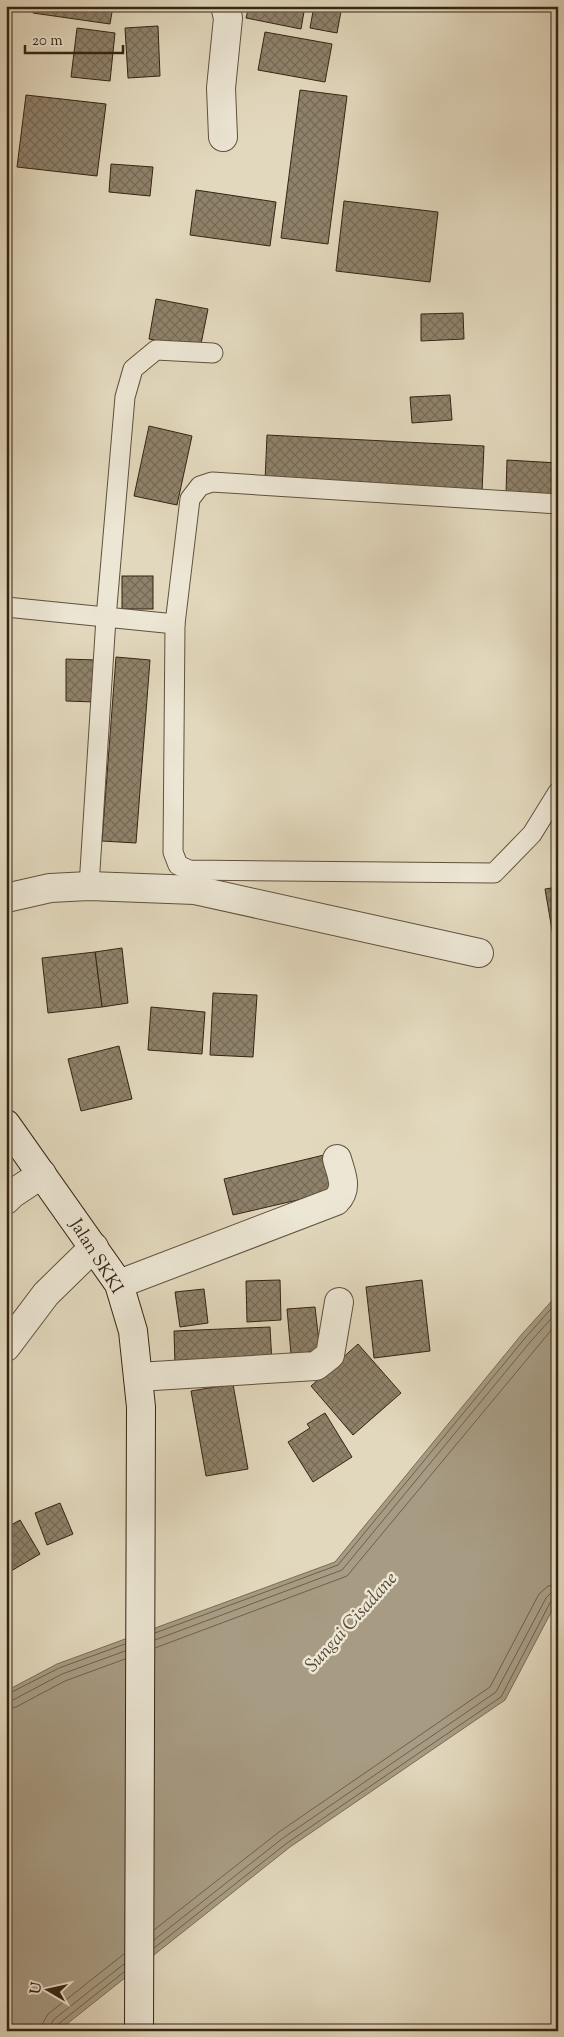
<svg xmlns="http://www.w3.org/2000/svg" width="564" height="2037" viewBox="0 0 564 2037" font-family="'Sorts Mill Goudy',serif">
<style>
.water{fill:#a79b83;stroke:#796b56}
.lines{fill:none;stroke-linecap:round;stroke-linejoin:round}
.shore{stroke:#6e604b;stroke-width:1}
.building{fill:url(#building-cross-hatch);stroke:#352413}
.lane-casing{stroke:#60513e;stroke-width:21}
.street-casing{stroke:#60513e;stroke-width:30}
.secondary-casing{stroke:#352413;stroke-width:30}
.lane{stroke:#ece6d4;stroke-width:19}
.street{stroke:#ece6d4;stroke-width:28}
.secondary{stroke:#ece6d4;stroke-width:28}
.labels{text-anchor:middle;stroke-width:5;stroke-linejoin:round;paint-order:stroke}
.street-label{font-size:18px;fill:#352413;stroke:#ece6d4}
.water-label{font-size:19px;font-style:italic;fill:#574835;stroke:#ece6d4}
</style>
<defs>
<pattern id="building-cross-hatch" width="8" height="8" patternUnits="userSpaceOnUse" patternTransform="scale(1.25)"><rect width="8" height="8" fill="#8f826b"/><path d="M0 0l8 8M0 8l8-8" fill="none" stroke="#766a57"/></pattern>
</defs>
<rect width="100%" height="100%" fill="#e2d8bd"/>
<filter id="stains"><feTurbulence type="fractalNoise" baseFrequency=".004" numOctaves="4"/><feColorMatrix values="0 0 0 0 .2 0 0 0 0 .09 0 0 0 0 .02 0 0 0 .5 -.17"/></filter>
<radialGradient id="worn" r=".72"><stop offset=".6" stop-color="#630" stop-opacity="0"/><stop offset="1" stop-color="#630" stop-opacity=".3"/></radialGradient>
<path class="water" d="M558 1294V1599L505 1700 290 1847 58 2031H6V1691L57 1664 335 1562 522 1334Z"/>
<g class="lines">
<g class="shore">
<path d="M155 1633 338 1565 526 1337 558 1301"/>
<path d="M155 1640 342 1570 531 1341 558 1311"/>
<path d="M155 1648 347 1576 558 1322"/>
<path d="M6 1695 59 1668 125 1644"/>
<path d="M6 1702 13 1700 62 1674 125 1651"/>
<path d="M6 1709 16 1707 65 1681 125 1659"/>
<path d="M154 1930 279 1832 490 1687 539 1594 548 1586 558 1585"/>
<path d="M154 1940 283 1838 496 1692 546 1598 551 1593 558 1592"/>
<path d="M154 1948 287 1843 501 1697 551 1601 558 1598"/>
<path d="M41 2031 43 2023 48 2014 124 1954"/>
<path d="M49 2031 53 2020 124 1964"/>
<path d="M55 2031 57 2025 124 1972"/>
</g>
</g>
<g class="building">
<path d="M34 6H113L110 24 33 13Z"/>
<path d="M249 6H305L301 29 246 18Z"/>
<path d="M314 6H342L337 33 310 28Z"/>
<path d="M158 26 160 76 128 78 125 28Z"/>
<path d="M77 28 115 33 110 81 71 77Z"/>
<path d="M265 32 332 44 325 82 258 70Z"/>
<path d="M300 90 347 96 328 244 281 238Z"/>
<path d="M26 95 106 104 97 176 17 167Z"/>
<path d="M111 164 153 167 150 196 109 192Z"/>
<path d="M196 190 276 202 270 246 190 235Z"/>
<path d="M344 201 438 212 430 282 336 271Z"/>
<path d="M156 299 208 309 200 349 149 339Z"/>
<path d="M463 313 464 339 421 341V314Z"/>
<path d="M450 395 452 420 412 423 410 397Z"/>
<path d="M149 426 192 436 177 505 134 496Z"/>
<path d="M267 435 484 446 482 492 265 481Z"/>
<path d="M507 460 558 463V497L506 494Z"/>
<rect x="122" y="576" width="31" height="33"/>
<path d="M116 657 150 660 136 843 102 841Z"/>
<path d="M66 659 96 660 94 702 66 701Z"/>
<path d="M558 887V965L545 889Z"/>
<path d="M122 948 128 1003 102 1007 95 952Z"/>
<path d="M95 952 102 1007 48 1013 42 958Z"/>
<path d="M213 993 257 995 253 1057 210 1055Z"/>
<path d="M151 1007 205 1012 202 1054 148 1050Z"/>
<path d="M119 1046 132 1099 81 1111 68 1059Z"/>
<path d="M324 1155 332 1192 233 1215 224 1179Z"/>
<path d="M280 1280 281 1320 247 1322 246 1281Z"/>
<path d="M422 1280 430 1351 374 1358 366 1287Z"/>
<path d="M204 1289 208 1323 180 1327 175 1292Z"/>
<path d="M315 1307 320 1351 291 1354 287 1309Z"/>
<path d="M270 1327 272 1363 175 1367 174 1331Z"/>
<path d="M358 1344 401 1393 353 1435 311 1386Z"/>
<path d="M233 1384 248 1469 206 1476 191 1391Z"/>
<path d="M325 1413 352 1457 313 1482 288 1442 310 1428 307 1424Z"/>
<path d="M60 1503 73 1534 47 1545 35 1513Z"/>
<path d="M20 1520 40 1554 11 1571 6 1562V1528Z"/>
</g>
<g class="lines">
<defs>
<g id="lane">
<path d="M6 607 175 624 190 499 200 486 212 482 558 504"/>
<path d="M175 624 173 852 178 865 189 870 494 873 532 834 558 792"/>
<path d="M89 886 106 618 125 397 133 369 156 350 213 353"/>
</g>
<g id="street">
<path d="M223 137 221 88 228 18 225 6"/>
<path d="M6 898 50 888 89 886 195 890 479 953"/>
<path d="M6 1200 12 1194 42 1174"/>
<path d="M119 1284 336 1201C349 1188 341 1174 337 1159"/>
<path d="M6 1347 46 1294 94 1247"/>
<path d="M138 1377 316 1366 330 1355 339 1302"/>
</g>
<path id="secondary" d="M6 1124 119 1284 133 1331 141 1407 139 2031"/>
</defs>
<use href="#lane" class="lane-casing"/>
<use href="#street" class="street-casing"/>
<use href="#secondary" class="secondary-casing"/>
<use href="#lane" class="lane"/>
<use href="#street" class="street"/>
<use href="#secondary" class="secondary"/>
</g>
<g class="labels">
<g class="street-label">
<text transform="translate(97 1256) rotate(58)" y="6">Jalan SKKI</text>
</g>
<g class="water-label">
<text transform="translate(350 1621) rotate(-48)" y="7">Sungai Cisadane</text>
</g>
</g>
<rect width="564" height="2037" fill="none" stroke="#e2d8bd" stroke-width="25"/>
<rect x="8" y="8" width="549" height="2022" fill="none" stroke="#352413" stroke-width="2.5"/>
<rect x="12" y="12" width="539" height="2012" fill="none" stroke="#352413"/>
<g transform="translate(48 1990) rotate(279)" stroke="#ece6d4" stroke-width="4" paint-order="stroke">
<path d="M0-4L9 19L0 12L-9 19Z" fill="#352413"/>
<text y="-8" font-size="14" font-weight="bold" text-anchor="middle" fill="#352413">U</text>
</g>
<path d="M25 45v8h98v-8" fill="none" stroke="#352413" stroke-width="2.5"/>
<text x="32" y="45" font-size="15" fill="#352413" stroke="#ece6d4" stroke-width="4" paint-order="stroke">20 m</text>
<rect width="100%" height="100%" filter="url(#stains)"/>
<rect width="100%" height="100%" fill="url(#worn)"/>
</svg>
